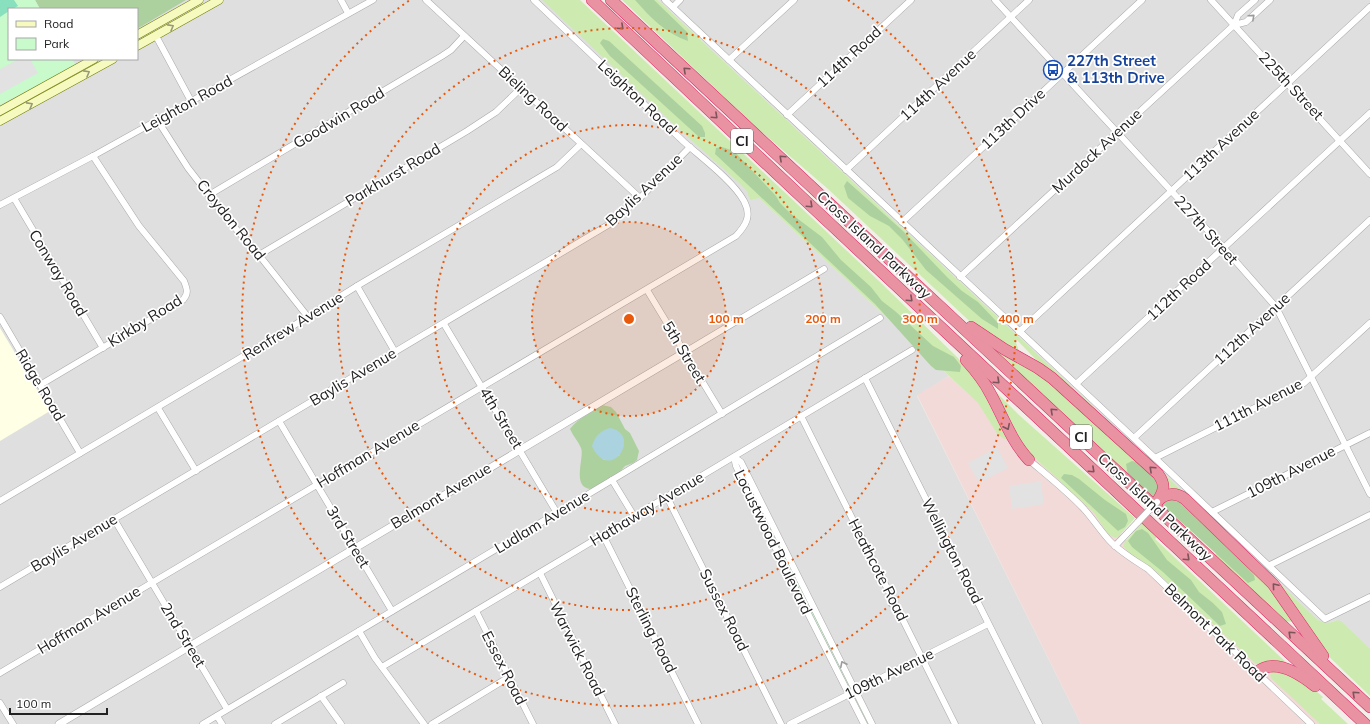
<svg xmlns="http://www.w3.org/2000/svg" width="1370" height="724" viewBox="0 0 1370 724" font-family="Mulish,sans-serif">
<style>
.residential{fill:#e0dfdf;fill-rule:evenodd}
.commercial{fill:#f2dad9}
.education{fill:#ffffe5}
.grass{fill:#cdebb0}
.forest{fill:#add19e;fill-rule:evenodd}
.park{fill:#c8facc}
.pitch{fill:#88e0be}
.parking{fill:#e2e2e2}
.water{fill:#aad3df}
.lines{fill:none;stroke-linecap:round;stroke-linejoin:round}
.minor-casing{stroke:#a9a9a9;stroke-width:7}
.tertiary-casing{stroke:#a9a9a9;stroke-width:8}
.secondary-casing{stroke:#707d05;stroke-width:9}
.motorway-casing{stroke:#dc2a67;stroke-width:12}
.minor{stroke:#fff;stroke-width:6}
.tertiary{stroke:#fff;stroke-width:7}
.secondary{stroke:#f7fabf;stroke-width:8}
.motorway{stroke:#e892a2;stroke-width:11}
.minor-bridge-casing{stroke:#a9a9a9;stroke-width:7;stroke-linecap:butt}
.minor-bridge{stroke:#fff;stroke-width:6}
.oneway{stroke:#9c9c9c}
.oneway2{stroke:#979978}
.oneway3{stroke:#7b545c}
.ring{fill:none;stroke:#e8590c;stroke-width:2;stroke-dasharray:2 4}
.labels{text-anchor:middle;stroke-width:3.5;stroke-linejoin:round;paint-order:stroke}
.shield{fill:#fff;stroke:#646464;stroke-width:1}
.shield-label{font-size:14px;font-weight:bold;fill:#222}
.street-label{font-size:15px;fill:#222;stroke:#fff}
.transit-label{font-size:15px;font-weight:bold;fill:#164399;stroke:#fff;text-anchor:start}
.centre{fill:#e8590c;stroke:#fff;stroke-width:2}
.ring-label{font-size:12px;text-anchor:middle;font-weight:bold;fill:#e8590c;stroke:#fff;stroke-width:3.5;stroke-linejoin:round;paint-order:stroke}
</style>
<rect width="100%" height="100%" fill="#f2efe9"/>
<g class="residential">
<path d="M0 0H548L949 376 917 396 1081 724H0ZM9 9H137V59H9Z"/>
<path d="M658 0H1370V650L1337 620 1329 623H1323L1318 620 1065 380Z"/>
</g>
<path class="commercial" d="M949 376 1020 441 1324 724H1081L917 395Z"/>
<path class="education" d="M0 328 50 411 0 441Z"/>
<g class="grass">
<path d="M542 0H580L880 282 957 357 976 379 1008 441 998 435 978 403 759 198 750 200 747 191 738 182 680 130Z"/>
<path d="M622 0H658L1065 380 1318 620C1326 624 1330 623 1337 620L1341 621 1370 649V696L1321 649 1273 579 1167 491 1165 480 1042 366 1017 340H1015L1019 351 1017 352 979 330 828 189 757 128Z"/>
<path d="M996 351 1004 354 1036 371 1052 383 1137 462 1158 486 1153 498Z"/>
<path d="M994 392 997 393 1019 415 1135 518 1118 537 1115 538 1108 534 1094 513 1020 444Z"/>
<path d="M1177 500 1268 585 1294 622 1285 621 1215 556 1216 553 1160 504Z"/>
<path d="M1142 523 1157 537 1155 539 1289 665 1261 666 1256 664 1162 577 1148 565 1129 553 1123 546 1125 542Z"/>
<path d="M1272 672H1284L1316 691 1323 697 1321 699 1348 724H1320L1271 678 1270 674Z"/>
</g>
<g class="forest">
<path d="M35 0H186L137 29V9H40Z"/>
<path d="M635 0H654L687 32 688 41C665 33 651 18 635 0Z"/>
<path d="M603 39 609 41 702 126 705 133V137H699L610 56 600 43Z"/>
<path d="M722 147 734 151 776 196 780 203 790 213 822 237 841 260 871 287 882 301 895 311 933 346 954 357 961 366 960 372 936 370 931 366 875 304 715 154 716 148Z"/>
<path d="M847 181 903 231 947 277 962 291 978 302 998 323V329L982 319 926 270 902 239 889 226 870 216 848 198 844 186Z"/>
<path d="M602 405 611 407 616 412 625 429 630 433 639 451 637 460 633 463 625 466 618 474 593 489C570 490 585 457 581 448 578 441 573 436 570 429 579 417 590 414 602 405ZM595 451 620 455 609 460H604Z"/>
<path d="M1132 461C1138 462 1141 466 1146 470 1155 479 1163 486 1153 498L1128 475 1126 464Z"/>
<path d="M1064 474 1072 475 1079 479 1105 500 1126 514 1128 521 1125 527 1118 531 1061 478Z"/>
<path d="M1169 499 1177 500 1236 555 1254 575 1255 580 1248 583 1187 527 1160 504Z"/>
<path d="M1142 529 1148 533 1167 560 1191 580 1199 592 1213 603 1222 612 1226 624 1220 626 1163 572 1132 547 1128 541 1136 531Z"/>
</g>
<g class="park">
<path d="M0 0H35L40 9H9V59H72L76 65 0 105Z"/>
<path d="M741 462 872 724H864L736 466Z"/>
</g>
<path class="pitch" d="M0 0H14L18 6 12 9H9V11L0 17Z"/>
<g class="parking">
<path d="M19 59H30L38 73 0 94V69Z"/>
<path d="M997 447 1008 468 979 483 968 463Z"/>
<path d="M1041 481 1044 504 1012 509 1009 486Z"/>
</g>
<path class="water" d="M610 428C643 434 610 485 592 446 595 436 600 431 610 428Z"/>
<g class="lines">
<defs>
<g id="minor">
<path d="M341 0 348 13"/>
<path d="M426 0 640 198"/>
<path d="M665 0 1155 458 1325 619 1370 597"/>
<path d="M995 0 1224 248 1276 307 1370 494"/>
<path d="M1211 0 1370 174"/>
<path d="M1255 0 1238 15 1234 25 1246 22 1270 0"/>
<path d="M673 7 680 0"/>
<path d="M156 36 191 101"/>
<path d="M729 60 794 0"/>
<path d="M787 115 911 0"/>
<path d="M158 121 188 168 209 195 229 221 259 255 308 317"/>
<path d="M846 170 1029 0"/>
<path d="M209 195 442 56 451 50 464 36"/>
<path d="M14 198 103 348"/>
<path d="M0 205 93 156 373 0"/>
<path d="M902 222 1142 0"/>
<path d="M259 255 467 131 496 112 521 88"/>
<path d="M960 277 1234 25"/>
<path d="M357 286 395 352"/>
<path d="M647 290 722 414"/>
<path d="M0 317 80 453"/>
<path d="M444 324 557 513"/>
<path d="M1019 332 1370 7"/>
<path d="M685 352 824 269"/>
<path d="M865 378 1039 724"/>
<path d="M1076 384 1370 113"/>
<path d="M40 385 183 300C189 293 187 289 184 281L139 226 93 156"/>
<path d="M158 408 196 471"/>
<path d="M801 416 955 724"/>
<path d="M279 421 392 611"/>
<path d="M1134 438 1370 220"/>
<path d="M734 457 741 462 872 724"/>
<path d="M734 457 736 466 789 576 864 724"/>
<path d="M1155 458 1304 383 1370 323"/>
<path d="M1029 460C1048 476 1067 491 1084 509 1093 519 1100 530 1109 540 1120 552 1134 560 1148 569L1311 724"/>
<path d="M612 480 634 516"/>
<path d="M667 497 781 724"/>
<path d="M0 501 272 339 357 286 557 167 581 144"/>
<path d="M1212 512 1370 433"/>
<path d="M114 519 227 709"/>
<path d="M603 535 698 724"/>
<path d="M1115 546 1138 522"/>
<path d="M1270 565 1370 515"/>
<path d="M540 573 615 724"/>
<path d="M0 587 608 225 640 198 690 147"/>
<path d="M476 611 533 724"/>
<path d="M359 631 375 658 424 724"/>
<path d="M382 667 912 350"/>
<path d="M0 673 736 236C746 225 752 216 744 201 733 181 702 158 684 142 634 95 584 47 534 0"/>
<path d="M321 696 341 724"/>
<path d="M0 703 13 724"/>
<path d="M217 716 222 724"/>
<path d="M203 724 612 480 880 318"/>
<path d="M275 724 343 683"/>
<path d="M432 724 509 677"/>
<path d="M790 724 988 624"/>
</g>
<path id="tertiary" d="M59 724 685 352"/>
<g id="secondary">
<path d="M137 35 199 0"/>
<path d="M137 46 219 0"/>
<path d="M0 111 94 59"/>
<path d="M0 121 113 59"/>
</g>
<g id="motorway">
<path d="M592 0 808 203 1365 724"/>
<path d="M611 0 1370 707"/>
<path d="M971 327 1004 349 1038 368 1052 378 1158 474C1166 485 1164 491 1157 502"/>
<path d="M966 360C975 370 984 381 990 393 1003 416 1011 441 1029 460"/>
<path d="M1158 501C1165 493 1176 492 1185 499L1273 584 1323 656"/>
<path d="M1257 672C1275 657 1300 674 1315 686"/>
</g>
</defs>
<use href="#minor" class="minor-casing"/>
<use href="#tertiary" class="tertiary-casing"/>
<use href="#secondary" class="secondary-casing"/>
<use href="#motorway" class="motorway-casing"/>
<use href="#minor" class="minor"/>
<use href="#tertiary" class="tertiary"/>
<use href="#secondary" class="secondary"/>
<use href="#motorway" class="motorway"/>
<defs>
<path id="minor-bridge" d="M1138 522 1157 502"/>
</defs>
<use href="#minor-bridge" class="minor-bridge-casing"/>
<use href="#minor-bridge" class="minor-bridge"/>
</g>
<defs><path id="oneway-chevron" d="M-2-3.5L2.5 0L-2 3.5" fill="none" stroke-width="1.6" stroke-linecap="round" stroke-linejoin="round"/></defs>
<g class="oneway">
<use href="#oneway-chevron" transform="translate(1252 17) rotate(-42)"/>
<use href="#oneway-chevron" transform="translate(843 664) rotate(-117)"/>
</g>
<g class="oneway2">
<use href="#oneway-chevron" transform="translate(171 27) rotate(-29)"/>
<use href="#oneway-chevron" transform="translate(87 73) rotate(-29)"/>
<use href="#oneway-chevron" transform="translate(30 105) rotate(-29)"/>
</g>
<g class="oneway3">
<use href="#oneway-chevron" transform="translate(621 27) rotate(43)"/>
<use href="#oneway-chevron" transform="translate(686 70) rotate(-137)"/>
<use href="#oneway-chevron" transform="translate(715 116) rotate(43)"/>
<use href="#oneway-chevron" transform="translate(782 158) rotate(-137)"/>
<use href="#oneway-chevron" transform="translate(810 205) rotate(43)"/>
<use href="#oneway-chevron" transform="translate(910 299) rotate(43)"/>
<use href="#oneway-chevron" transform="translate(997 381) rotate(43)"/>
<use href="#oneway-chevron" transform="translate(1053 411) rotate(-137)"/>
<use href="#oneway-chevron" transform="translate(1007 427) rotate(64)"/>
<use href="#oneway-chevron" transform="translate(1152 469) rotate(-137)"/>
<use href="#oneway-chevron" transform="translate(1092 470) rotate(43)"/>
<use href="#oneway-chevron" transform="translate(1187 558) rotate(43)"/>
<use href="#oneway-chevron" transform="translate(1275 586) rotate(-130)"/>
<use href="#oneway-chevron" transform="translate(1291 634) rotate(-137)"/>
<use href="#oneway-chevron" transform="translate(1355 694) rotate(-137)"/>
</g>
<circle cx="629" cy="319" r="97" fill="#e8590c" fill-opacity=".12"/>
<g class="ring">
<circle cx="629" cy="319" r="97"/>
<circle cx="629" cy="319" r="194"/>
<circle cx="629" cy="319" r="291"/>
<path d="M848 0A387 387 0 1 1 410 0"/>
</g>
<defs>
<symbol id="bus-ring" viewBox="-11 -11 22 22"><circle r="9.5" fill="#fff" stroke="#1a4fb4" stroke-width="1.5"/><path d="M-5-6H5V4H4V6H2V4H-2V6H-4V4H-5ZM-3.5-4V0h7V-4ZM-3.5 1.2v1.5H-2V1.2ZM2 1.2v1.5H3.5V1.2Z" fill="#1a4fb4"/></symbol>
</defs>
<g fill-rule="evenodd">
<use href="#bus-ring" x="1042" y="59" width="22" height="22"/>
</g>
<g class="labels">
<g class="shield">
<rect x="731" y="129" width="22" height="24" rx="3"/>
<rect x="1070" y="425" width="22" height="24" rx="3"/>
</g>
<g class="shield-label">
<text x="742" y="146">CI</text>
<text x="1081" y="442">CI</text>
</g>
<g class="street-label">
<text transform="translate(849 57) rotate(-43)" y="5">114th Road</text>
<text transform="translate(938 85) rotate(-43)" y="5">114th Avenue</text>
<text transform="translate(1291 86) rotate(47)" y="5">225th Street</text>
<text transform="translate(637 97) rotate(43)" y="5">Leighton Road</text>
<text transform="translate(533 99) rotate(43)" y="5">Bieling Road</text>
<text transform="translate(187 104) rotate(-29)" y="5">Leighton Road</text>
<text transform="translate(339 118) rotate(-31)" y="5">Goodwin Road</text>
<text transform="translate(1013 119) rotate(-43)" y="5">113th Drive</text>
<text transform="translate(1221 145) rotate(-43)" y="5">113th Avenue</text>
<text transform="translate(1097 151) rotate(-43)" y="5">Murdock Avenue</text>
<text transform="translate(393 175) rotate(-31)" y="5">Parkhurst Road</text>
<text transform="translate(644 190) rotate(-43)" y="5">Baylis Avenue</text>
<text transform="translate(231 220) rotate(51)" y="5">Croydon Road</text>
<text transform="translate(1206 230) rotate(48)" y="5">227th Street</text>
<text transform="translate(874 245) rotate(43)" y="5">Cross Island Parkway</text>
<text transform="translate(58 273) rotate(59)" y="5">Conway Road</text>
<text transform="translate(1179 290) rotate(-43)" y="5">112th Road</text>
<text transform="translate(145 321) rotate(-32)" y="5">Kirkby Road</text>
<text transform="translate(293 326) rotate(-32)" y="5">Renfrew Avenue</text>
<text transform="translate(1252 329) rotate(-43)" y="5">112th Avenue</text>
<text transform="translate(684 352) rotate(59)" y="5">5th Street</text>
<text transform="translate(353 377) rotate(-31)" y="5">Baylis Avenue</text>
<text transform="translate(40 385) rotate(59)" y="5">Ridge Road</text>
<text transform="translate(1258 405) rotate(-27)" y="5">111th Avenue</text>
<text transform="translate(501 418) rotate(59)" y="5">4th Street</text>
<text transform="translate(368 454) rotate(-31)" y="5">Hoffman Avenue</text>
<text transform="translate(1291 472) rotate(-27)" y="5">109th Avenue</text>
<text transform="translate(441 496) rotate(-31)" y="5">Belmont Avenue</text>
<text transform="translate(1155 507) rotate(43)" y="5">Cross Island Parkway</text>
<text transform="translate(647 509) rotate(-31)" y="5">Hathaway Avenue</text>
<text transform="translate(542 522) rotate(-31)" y="5">Ludlam Avenue</text>
<text transform="translate(348 537) rotate(59)" y="5">3rd Street</text>
<text transform="translate(773 542) rotate(64)" y="5">Locustwood Boulevard</text>
<text transform="translate(74 543) rotate(-31)" y="5">Baylis Avenue</text>
<text transform="translate(952 551) rotate(63)" y="5">Wellington Road</text>
<text transform="translate(878 570) rotate(63)" y="5">Heathcote Road</text>
<text transform="translate(724 610) rotate(63)" y="5">Sussex Road</text>
<text transform="translate(89 620) rotate(-31)" y="5">Hoffman Avenue</text>
<text transform="translate(651 630) rotate(63)" y="5">Sterling Road</text>
<text transform="translate(1215 633) rotate(44)" y="5">Belmont Park Road</text>
<text transform="translate(183 635) rotate(59)" y="5">2nd Street</text>
<text transform="translate(577 649) rotate(63)" y="5">Warwick Road</text>
<text transform="translate(504 668) rotate(63)" y="5">Essex Road</text>
<text transform="translate(889 674) rotate(-26)" y="5">109th Avenue</text>
</g>
<g class="transit-label">
<text x="1067" y="66">227th Street<tspan x="1067" dy="17">&amp; 113th Drive</tspan></text>
</g>
</g>
<circle cx="629" cy="319" r="6" class="centre"/>
<g class="ring-label">
<text x="726" y="323">100 m</text>
<text x="823" y="323">200 m</text>
<text x="920" y="323">300 m</text>
<text x="1016" y="323">400 m</text>
</g>
<rect x="8" y="8" width="130" height="52" fill="#ffffff" stroke="#a7a7a7"/>
<rect x="16" y="21" width="20" height="6" fill="#f7fabf" stroke="#a7a7a7"/>
<text x="44" y="28" font-size="12" fill="#222222">Road</text>
<rect x="16" y="38" width="20" height="12" fill="#c8facc" stroke="#a7a7a7"/>
<text x="44" y="48" font-size="12" fill="#222222">Park</text>
<path d="M10 708v6h97v-6" fill="none" stroke="#222222" stroke-width="2"/>
<text x="16" y="708" font-size="12" fill="#222222" stroke="#ffffff" stroke-width="3" paint-order="stroke">100 m</text>
</svg>
